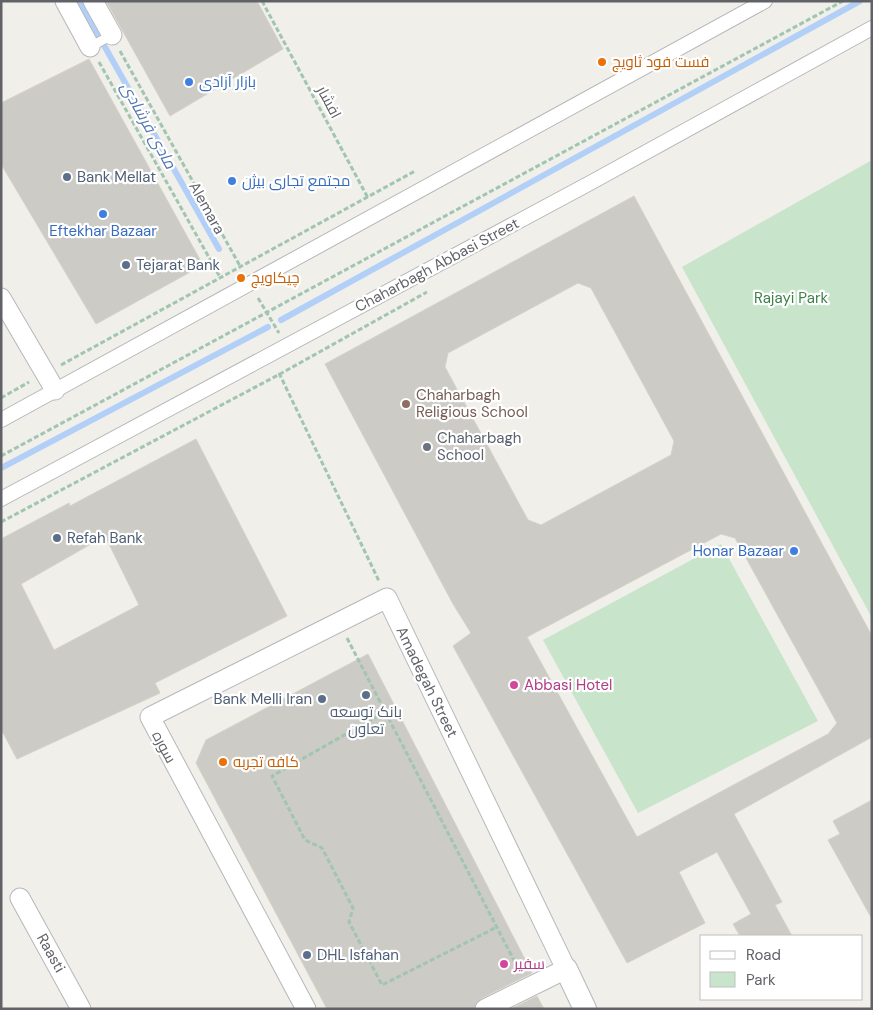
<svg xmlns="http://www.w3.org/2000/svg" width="873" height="1010" viewBox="0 0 873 1010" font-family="'DM Sans',Cairo,sans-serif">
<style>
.green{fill:#c8e5cc}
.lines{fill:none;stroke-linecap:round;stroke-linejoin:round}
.stream{stroke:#b2d0f7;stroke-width:6}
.building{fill:#cccbc5;stroke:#d5d2c7;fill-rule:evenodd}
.service-casing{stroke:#b6b7bb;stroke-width:11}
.pedestrian-casing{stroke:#b6b7bb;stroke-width:16}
.minor-casing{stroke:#b6b7bb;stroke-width:21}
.tertiary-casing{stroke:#b6b7bb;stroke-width:24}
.path{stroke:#a1c5b0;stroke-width:3;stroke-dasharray:5 2.5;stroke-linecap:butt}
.service{stroke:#fff;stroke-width:9}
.pedestrian{stroke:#fff;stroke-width:14}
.minor{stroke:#fff;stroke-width:19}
.tertiary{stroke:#fff;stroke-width:22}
.food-dot{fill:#e8710a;stroke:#fff;stroke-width:2}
.shop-dot{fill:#3f7fe0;stroke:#fff;stroke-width:2}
.service-dot{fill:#5c6f8a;stroke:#fff;stroke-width:2}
.education-dot{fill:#8d6e63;stroke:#fff;stroke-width:2}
.worship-dot{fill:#6b7280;stroke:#fff;stroke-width:2}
.hotel-dot{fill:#d1479c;stroke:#fff;stroke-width:2}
.labels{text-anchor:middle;stroke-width:4.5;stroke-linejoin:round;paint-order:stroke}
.food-label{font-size:15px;fill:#c56008;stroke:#fff;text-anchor:start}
.shop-label{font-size:15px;fill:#366cbe;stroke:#fff;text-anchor:start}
.street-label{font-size:15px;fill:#606267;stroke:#fff}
.service-label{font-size:15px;fill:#4e5e75;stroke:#fff;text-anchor:start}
.park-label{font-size:15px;fill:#3e8049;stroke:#fff}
.education-label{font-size:15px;fill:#785e54;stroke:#fff;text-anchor:start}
.worship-label{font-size:15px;fill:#5b616d;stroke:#fff;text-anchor:start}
.hotel-label{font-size:15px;fill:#b23c85;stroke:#fff;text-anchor:start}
.water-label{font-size:16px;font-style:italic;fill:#5275b2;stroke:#fff}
</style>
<rect width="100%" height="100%" fill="#f0efe9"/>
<g class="green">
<path d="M872 160V618L682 267Z"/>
<path d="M721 544 818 721 638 813 543 640Z"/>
</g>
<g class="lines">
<g class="stream">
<path d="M79 1 219 249"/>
<path d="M281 320 860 1"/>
<path d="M1 468 268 327"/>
</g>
</g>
<g class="building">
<path d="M106 1H257L283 49 170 116Z"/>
<path d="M89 59 203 265 96 324 1 164V103Z"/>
<path d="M634 196 872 636V737L734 814 782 902 775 905 792 936H740L733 924 751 914 717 852 679 872 705 923 627 963 453 646 471 633 453 604 325 364ZM578 283 591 288 674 441 671 455 541 525 528 520 445 367 448 353ZM721 534 735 538 837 723 828 734 637 837 527 637Z"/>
<path d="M196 439 287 616 155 683 160 693 17 759 1 729V539L69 503 70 506ZM105 536 139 605 54 650 21 584Z"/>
<path d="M368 654 532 973 480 999 474 1009H327L196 763 206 740Z"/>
<path d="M872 800V919L828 840 840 834 833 821Z"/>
<path d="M537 996 544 1009H511Z"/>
</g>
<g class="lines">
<defs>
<path id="service" d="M90 47 112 35"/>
<g id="pedestrian">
<path d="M1 420 765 1"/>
<path d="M1 499 590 183 872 28"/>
</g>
<g id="minor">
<path d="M65 1 90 47"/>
<path d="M93 1 112 35"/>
<path d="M1 298 55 390"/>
<path d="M20 898 81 1009"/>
<path d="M306 1009 150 717 387 598 566 969 485 1009"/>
</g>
<path id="tertiary" d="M566 969 585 1009"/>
</defs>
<use href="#service" class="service-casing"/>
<use href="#pedestrian" class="pedestrian-casing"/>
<use href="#minor" class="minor-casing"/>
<use href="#tertiary" class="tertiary-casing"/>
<g class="path">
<path d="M262 1 368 198"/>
<path d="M120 51 240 266"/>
<path d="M99 62 220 277"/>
<path d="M258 298 279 333"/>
<path d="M61 365 415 171"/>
<path d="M279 373 379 581"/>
<path d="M1 398 29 382"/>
<path d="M1 456 843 1"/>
<path d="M1 522 280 374 427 292"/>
<path d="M347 638 520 972"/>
<path d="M385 712 272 776 305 840 322 848 353 908 349 922 382 985 497 927"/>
</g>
<use href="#service" class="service"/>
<use href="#pedestrian" class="pedestrian"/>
<use href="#minor" class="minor"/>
<use href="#tertiary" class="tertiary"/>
</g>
<g class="food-dot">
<circle cx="602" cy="62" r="5"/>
<circle cx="241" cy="278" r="5"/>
<circle cx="223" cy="762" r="5"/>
</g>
<g class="shop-dot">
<circle cx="189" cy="82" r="5"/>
<circle cx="232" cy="181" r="5"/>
<circle cx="103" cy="214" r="5"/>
<circle cx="794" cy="551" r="5"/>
</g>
<g class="service-dot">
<circle cx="67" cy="177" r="5"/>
<circle cx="126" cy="265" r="5"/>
<circle cx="57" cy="538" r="5"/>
<circle cx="366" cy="695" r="5"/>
<circle cx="322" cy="699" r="5"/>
<circle cx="307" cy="955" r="5"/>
</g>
<circle class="education-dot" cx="406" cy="404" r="5"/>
<circle class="worship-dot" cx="427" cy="447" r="5"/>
<g class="hotel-dot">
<circle cx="514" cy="685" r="5"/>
<circle cx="504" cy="964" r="5"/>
</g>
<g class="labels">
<g class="food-label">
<text x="612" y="67">فست فود ثاویچ</text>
<text x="251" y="283">چیکاویچ</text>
<text x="233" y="767">کافه تجربه</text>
</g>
<g class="shop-label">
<text x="199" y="87">بازار آزادی</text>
<text x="242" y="186">مجتمع تجاری بیژن</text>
<text x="103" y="236" text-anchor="middle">Eftekhar Bazaar</text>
<text x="784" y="556" text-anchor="end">Honar Bazaar</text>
</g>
<g class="street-label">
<text transform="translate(329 102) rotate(62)" y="5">افشار</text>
<text transform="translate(207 208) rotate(61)" y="5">Alemara</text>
<text transform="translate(437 265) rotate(-28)" y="5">Chaharbagh Abbasi Street</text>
<text transform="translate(427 682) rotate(64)" y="5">Amadegah Street</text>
<text transform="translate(164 747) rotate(62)" y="5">سوره</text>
<text transform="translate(51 953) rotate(61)" y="5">Raasti</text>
</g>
<g class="service-label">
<text x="77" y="182">Bank Mellat</text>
<text x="136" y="270">Tejarat Bank</text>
<text x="67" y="543">Refah Bank</text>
<text x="312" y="704" text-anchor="end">Bank Melli Iran</text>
<text x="366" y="717" text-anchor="middle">بانک توسعه<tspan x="366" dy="17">تعاون</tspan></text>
<text x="317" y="960">DHL Isfahan</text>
</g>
<g class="park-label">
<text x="791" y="303">Rajayi Park</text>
</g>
<g class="education-label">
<text x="416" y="400">Chaharbagh<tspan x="416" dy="17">Religious School</tspan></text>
</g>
<g class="worship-label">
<text x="437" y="443">Chaharbagh<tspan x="437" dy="17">School</tspan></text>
</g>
<g class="hotel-label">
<text x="524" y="690">Abbasi Hotel</text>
<text x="514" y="969">سفیر</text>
</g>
<g class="water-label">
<text transform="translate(149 125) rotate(61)" y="6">مادی فرشادی</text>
</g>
</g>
<rect width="873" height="1010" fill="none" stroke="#606267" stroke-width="5"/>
<rect x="700" y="935" width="162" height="65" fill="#ffffff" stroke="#bfc0c2"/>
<rect x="710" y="951" width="25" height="8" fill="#ffffff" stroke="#bfc0c2"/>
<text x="746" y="960" font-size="15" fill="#606267">Road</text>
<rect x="710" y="972" width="25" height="15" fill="#c8e5cc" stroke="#bfc0c2"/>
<text x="746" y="985" font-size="15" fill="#606267">Park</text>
</svg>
